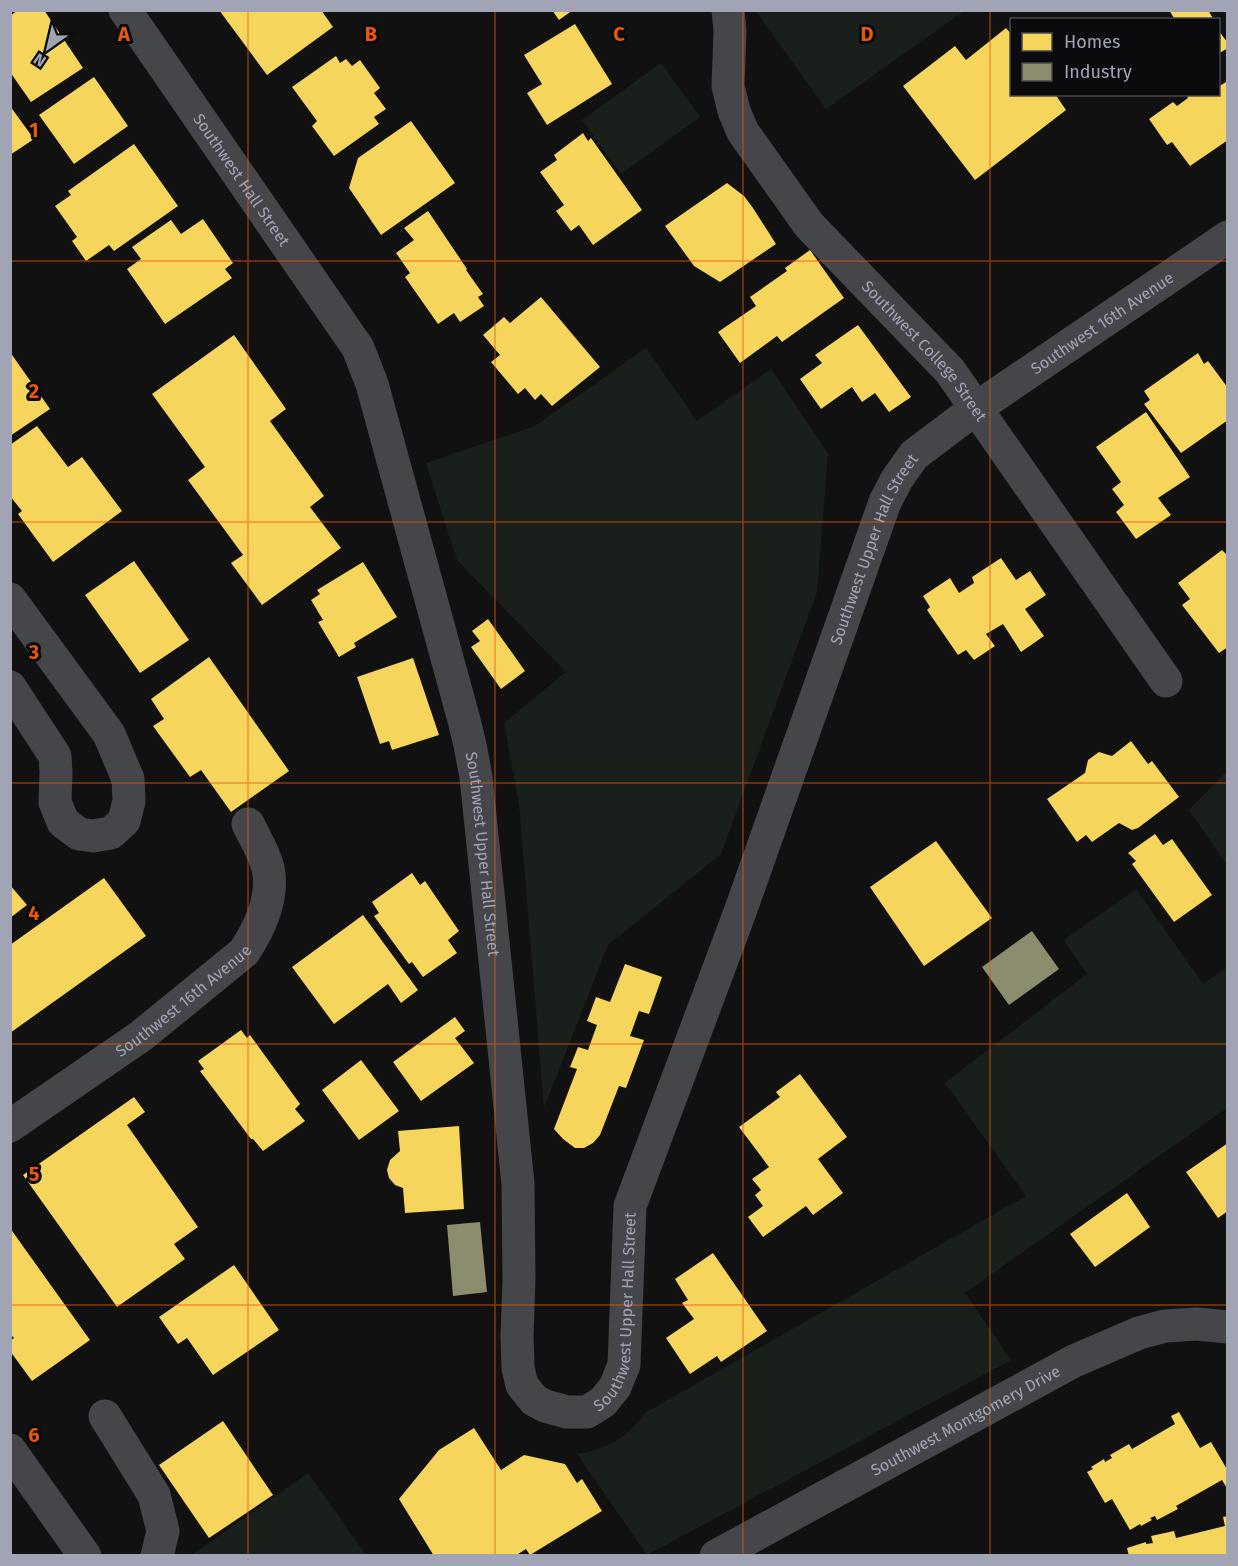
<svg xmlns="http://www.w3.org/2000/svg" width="1238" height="1566" viewBox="0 0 1238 1566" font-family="'Fira Sans',sans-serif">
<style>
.green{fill:#19201b}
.homes{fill:#f6d55c}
.industry{fill:#8c8c6e}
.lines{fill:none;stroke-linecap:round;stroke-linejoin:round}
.minor{stroke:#45464a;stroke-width:33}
.grid{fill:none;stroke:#e8590c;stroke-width:1.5;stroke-opacity:0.55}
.labels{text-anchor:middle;stroke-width:6;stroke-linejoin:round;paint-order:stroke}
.street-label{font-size:16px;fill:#a0a4b4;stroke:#0b0b0d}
.grid-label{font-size:20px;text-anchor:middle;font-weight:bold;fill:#e8590c;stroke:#0b0b0d;stroke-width:6;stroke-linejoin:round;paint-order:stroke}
</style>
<rect width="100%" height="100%" fill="#111"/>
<g class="green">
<path d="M756 11H964L826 109Z"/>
<path d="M661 63 700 117 621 174 582 120Z"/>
<path d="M646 348 697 421 771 369 828 454 817 592 721 854 608 945 544 1108 519 804 504 723 566 672 457 560 426 463 535 426Z"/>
<path d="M1227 771V865L1189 810Z"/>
<path d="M1136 889 1203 984 1227 967V1108L965 1293 1011 1360 647 1555 577 1454C608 1449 627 1438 645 1413L1026 1196 945 1083 1087 974 1064 940Z"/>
<path d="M308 1473 366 1555H192Z"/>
</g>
<g class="homes">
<path d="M18 10H44L83 68 31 102 10 72V16Z"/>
<path d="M219 10H321L333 27 267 75Z"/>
<path d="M552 10H573L559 20Z"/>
<path d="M1169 10H1208L1214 20H1172L1174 18Z"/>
<path d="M575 24 612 84 547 125 527 93 542 84 524 55Z"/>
<path d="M1006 28 1012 35V94H1055L1066 110 975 180 903 86 955 46 966 60Z"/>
<path d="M1218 30 1228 43V48L1218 54Z"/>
<path d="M336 56 340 63 346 59 352 66 360 60 380 88 374 93 386 109 374 117 379 124 334 156 312 126 317 121 292 87Z"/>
<path d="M94 77 128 126 74 164 39 115Z"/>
<path d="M1226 82 1228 84V140L1190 166 1172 142 1167 145 1149 119 1173 102 1177 106 1188 98 1186 94H1218V87Z"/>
<path d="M10 106 34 139 10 155Z"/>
<path d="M411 121 455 183 381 235 349 188 358 158Z"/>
<path d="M583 133 588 141 591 138 642 210 593 245 579 225 571 231 556 211 564 205 540 172 557 160 554 155Z"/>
<path d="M134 144 178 206 114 251 109 245 86 261 72 241 77 237 55 206 71 195 68 191Z"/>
<path d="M727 183 744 196 753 208 776 244 720 282 694 266 665 226Z"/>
<path d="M428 211 467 269 466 270 483 294 478 297 484 306 460 322 454 313 438 324 405 277 410 273 396 253 414 240 404 228Z"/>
<path d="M203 219 233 263 225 269 232 278 165 324 127 269 141 259 132 247 171 220 181 234Z"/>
<path d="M810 250 844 298 782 342 777 336 740 363 718 332 756 306 750 297 787 271 785 268Z"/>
<path d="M541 297 600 367 552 406 541 394 535 400 525 388 518 394 491 362 500 355 483 335 504 317 510 323Z"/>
<path d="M858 325 911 397 889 412 875 393 862 402 852 387 821 409 800 379 822 363 815 355Z"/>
<path d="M234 335 286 409 270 421 324 496 310 507 341 548 262 605 231 563 243 555 188 480 205 467 152 394Z"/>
<path d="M10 352 50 409 10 436Z"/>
<path d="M1198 353 1204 364 1208 361 1228 388V420L1181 453 1144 404 1150 400 1144 391Z"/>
<path d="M1146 412 1190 477 1158 498 1171 515 1136 539 1116 512 1124 505 1112 489 1121 482 1096 447Z"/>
<path d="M37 426 68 467 82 457 122 511 53 562 18 514 22 511 10 496V445Z"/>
<path d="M1222 550 1228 556V647L1219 653 1182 605 1190 599 1178 583Z"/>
<path d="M1001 558 1016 580 1030 571 1046 595 1025 609 1044 636 1021 652 1003 624 986 634 995 646 974 660 966 650 958 655 927 610 930 607 923 596 950 578 959 593 974 583 972 577Z"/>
<path d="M134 561 189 640 140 673 85 595Z"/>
<path d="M363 562 397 617 354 643 356 647 339 657 318 622 323 620 311 600 320 594 317 590Z"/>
<path d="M488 619 525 671 501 689 471 647 480 641 472 631Z"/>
<path d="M209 657 289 771 231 812 201 770 190 777 153 726 164 719 151 699Z"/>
<path d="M413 658 439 735 392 750 389 741 380 744 357 677Z"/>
<path d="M1131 741 1148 764 1152 761 1179 797 1138 828 1132 830 1119 823 1092 842 1086 835 1077 842 1047 799 1085 773 1088 760 1099 752 1112 756Z"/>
<path d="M1155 834 1163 845 1172 839 1212 895 1174 922 1132 864 1136 861 1128 853Z"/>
<path d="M936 841 992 918 924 966 870 887Z"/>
<path d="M412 873 420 885 425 881 459 931 448 940 457 953 423 977 412 962 409 964 406 960 374 916 379 913 372 902Z"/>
<path d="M104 878 146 936 10 1033V945Z"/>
<path d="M10 885 27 905 10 918Z"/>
<path d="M363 915 418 990 401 1003 388 984 334 1024 292 967Z"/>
<path d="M625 964 662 977 649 1014 639 1011 630 1036 644 1040 626 1088 619 1086 600 1135 593 1143 584 1148H575L563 1139 554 1129 577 1069 570 1067 578 1047 588 1050 597 1025 587 1021 596 997 610 1002Z"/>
<path d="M455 1017 465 1031 455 1038 474 1063 421 1101 393 1062Z"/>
<path d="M241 1030 247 1038 250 1035 300 1104 295 1109 305 1121 263 1151 253 1139H251L200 1071 204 1069 198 1061Z"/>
<path d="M361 1060 399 1111 359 1140 322 1090Z"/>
<path d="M800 1074 847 1137 818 1159 843 1193 813 1215 806 1206 763 1237 748 1217 763 1206 755 1195 761 1190 752 1179 769 1167 739 1127 780 1097 776 1092Z"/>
<path d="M134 1097 145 1112 127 1125 198 1227 174 1244 185 1259 117 1307 23 1175Z"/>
<path d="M459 1126 464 1209 405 1213 403 1188 395 1185 389 1178 387 1170 390 1160 400 1151 398 1131Z"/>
<path d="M1228 1143V1211L1218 1218 1186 1172Z"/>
<path d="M1127 1193 1150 1227 1095 1267 1070 1234Z"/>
<path d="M10 1228 90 1340 32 1381 10 1351V1341L14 1338 10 1334Z"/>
<path d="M713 1253 767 1331 721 1362 717 1356 690 1374 666 1338 694 1319 682 1303 688 1300 675 1279Z"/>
<path d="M234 1265 279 1330 213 1375 187 1338 178 1344 159 1317Z"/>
<path d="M1179 1412 1200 1448 1211 1442 1228 1471V1490L1222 1480 1176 1506 1178 1509 1157 1520 1155 1516 1150 1518 1152 1520 1141 1526 1140 1524 1130 1530 1112 1499 1105 1503 1087 1472 1093 1469 1091 1467 1104 1459 1105 1462 1112 1458 1110 1455 1129 1444 1132 1449 1175 1424 1171 1416Z"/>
<path d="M223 1421 273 1495 209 1538 159 1465Z"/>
<path d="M474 1428 501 1470 524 1455 565 1464 577 1483 582 1479 602 1511 530 1555 526 1549 515 1556H434L399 1499 439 1450Z"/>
<path d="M1228 1516V1556H1129L1127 1548 1146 1542V1544L1153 1543 1151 1536 1174 1531 1176 1538 1225 1526 1223 1517Z"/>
</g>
<g class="industry">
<path d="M1032 931 1059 969 1009 1005 982 967Z"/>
<path d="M480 1222 487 1292 453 1296 447 1225Z"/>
</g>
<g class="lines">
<g class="minor">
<path id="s1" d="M125 10 358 348 372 384 464 720 470 745 476 777 518 1184 519 1278 517 1336 518 1368 522 1385 534 1400 545 1406 567 1412H587L603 1402 615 1387 624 1365 630 1206 740 912 885 502 897 479 914 455 975 409 1228 237"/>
<path id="s2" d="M728 10 730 31 728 86 734 111 743 132 809 225 950 371 1166 681"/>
<path d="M10 599 109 734 128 779 129 801 124 821 111 833 93 836 79 834 63 822 55 802 56 772 55 756 10 687"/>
<path id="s3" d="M10 1126 141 1036 244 952C260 928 274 897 268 868 264 852 255 838 248 824"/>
<path d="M105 1416 154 1495 163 1531 157 1556"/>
<path d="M10 1450 85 1556"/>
<path id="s4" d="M716 1556 1074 1361 1139 1333 1165 1326 1197 1324 1228 1327"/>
</g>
</g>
<path class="grid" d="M248 10V1556M495 10V1556M743 10V1556M990 10V1556M10 261H1228M10 522H1228M10 783H1228M10 1044H1228M10 1305H1228"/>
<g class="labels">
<g class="street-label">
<text dy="6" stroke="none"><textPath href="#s1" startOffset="206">Southwest Hall Street</textPath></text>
<text dy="6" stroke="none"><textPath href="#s1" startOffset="2796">Southwest 16th Avenue</textPath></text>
<text dy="6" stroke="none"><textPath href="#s2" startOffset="410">Southwest College Street</textPath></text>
<text dy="6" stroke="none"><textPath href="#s1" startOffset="2463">Southwest Upper Hall Street</textPath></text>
<text dy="6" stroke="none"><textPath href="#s1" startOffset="933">Southwest Upper Hall Street</textPath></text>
<text dy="6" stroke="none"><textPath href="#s3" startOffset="214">Southwest 16th Avenue</textPath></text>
<text dy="6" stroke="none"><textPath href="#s1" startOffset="1653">Southwest Upper Hall Street</textPath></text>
<text dy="6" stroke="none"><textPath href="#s4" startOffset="284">Southwest Montgomery Drive</textPath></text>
</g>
</g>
<g class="grid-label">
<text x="124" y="41">A</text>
<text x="371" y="41">B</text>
<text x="619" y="41">C</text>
<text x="867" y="41">D</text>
<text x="34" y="137">1</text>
<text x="34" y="398">2</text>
<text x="34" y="659">3</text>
<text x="34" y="920">4</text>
<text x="34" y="1181">5</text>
<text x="34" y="1442">6</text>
</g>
<rect width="1238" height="1566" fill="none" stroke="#a0a4b4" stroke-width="24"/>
<rect x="1010" y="18" width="210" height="78" fill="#0b0b0d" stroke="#474850" stroke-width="1.5"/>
<rect x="1022" y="33" width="30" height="18" fill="#f6d55c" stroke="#474850" stroke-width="1.5"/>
<text x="1064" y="48" font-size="18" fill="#a0a4b4">Homes</text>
<rect x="1022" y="63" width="30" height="18" fill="#8c8c6e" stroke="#474850" stroke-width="1.5"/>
<text x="1064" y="78" font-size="18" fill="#a0a4b4">Industry</text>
<g transform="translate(48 48) rotate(214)" stroke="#0b0b0d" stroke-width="4.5" paint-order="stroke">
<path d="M0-4.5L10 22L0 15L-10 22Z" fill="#a0a4b4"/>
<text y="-9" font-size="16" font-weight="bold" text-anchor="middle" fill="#a0a4b4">N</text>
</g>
</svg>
